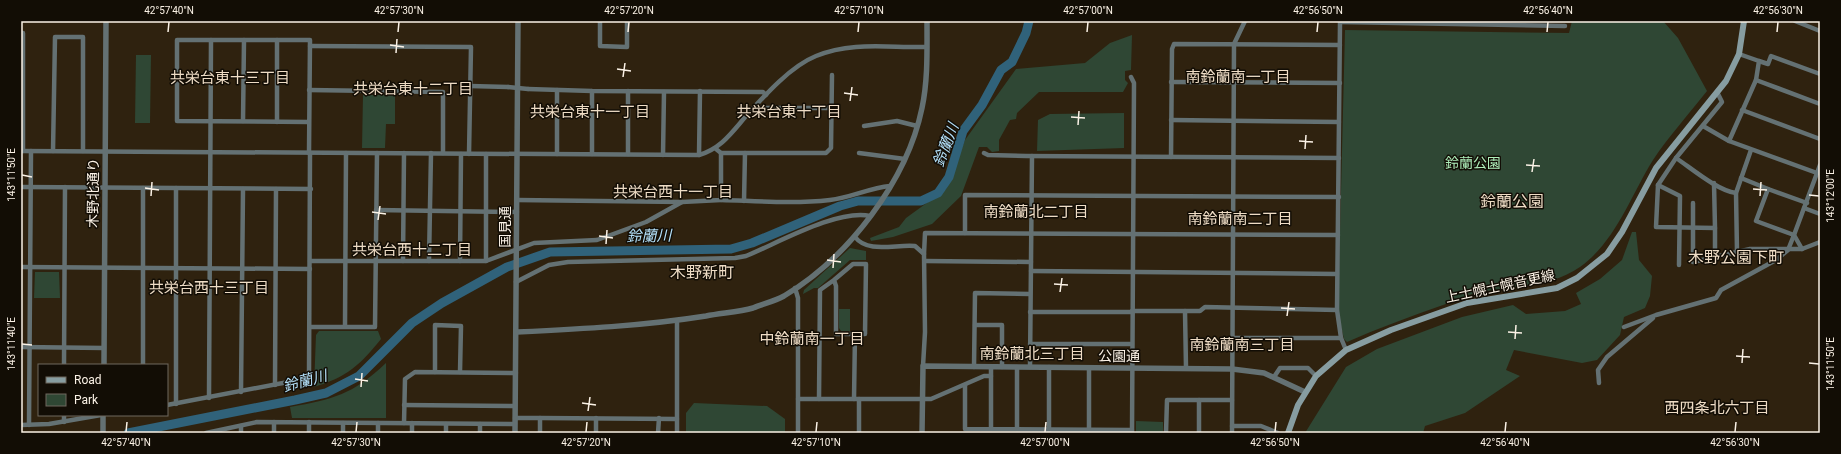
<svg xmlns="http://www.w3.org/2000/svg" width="1841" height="454" viewBox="0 0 1841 454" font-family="Roboto,'Noto Sans JP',sans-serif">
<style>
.green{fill:#2f4734}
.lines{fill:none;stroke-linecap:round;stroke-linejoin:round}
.river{stroke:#30627a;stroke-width:9}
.minor{stroke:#647173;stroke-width:4.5}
.tertiary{stroke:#647173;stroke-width:5.5}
.secondary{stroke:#879da1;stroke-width:6}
.minor-bridge{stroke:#647173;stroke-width:4.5}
.ticks{fill:none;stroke:#fbf2e6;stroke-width:1.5}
.labels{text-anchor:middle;stroke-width:3;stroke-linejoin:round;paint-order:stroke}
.park-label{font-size:14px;fill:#afefbb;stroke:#120d05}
.street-label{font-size:14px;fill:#fbf2e6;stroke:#120d05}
.neighbourhood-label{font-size:15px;fill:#eedcc5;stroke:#120d05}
.water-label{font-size:15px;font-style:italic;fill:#b4e1fa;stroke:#120d05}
.quarter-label{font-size:16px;fill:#eedcc5;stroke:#120d05}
.neatline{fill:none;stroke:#fbf2e6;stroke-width:1.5}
.ticks-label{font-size:10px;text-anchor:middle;fill:#fbf2e6}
</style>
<rect width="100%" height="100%" fill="#2f220f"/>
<g class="green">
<path d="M1572 21H1663L1678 38 1707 91C1689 114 1669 136 1653 160 1630 197 1616 241 1580 267 1547 290 1505 285 1469 295 1460 298 1452 302 1443 305 1411 316 1379 328 1347 342L1344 339 1338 313 1345 30 1569 33Z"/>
<path d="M1132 35 1131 70 1125 71V80L1128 83 1123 92H1039L1017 113 1016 119 1010 120 999 140V151L992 152 987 147H979L961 196 932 224 893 237 871 241 870 238 899 227 906 218 946 189 965 140 1016 69 1085 63 1110 43Z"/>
<path d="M136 55H151L150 123H135Z"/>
<path d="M363 95H395V124H386L385 148H362Z"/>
<path d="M1124 113V148L1037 151 1038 120 1050 114Z"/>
<path d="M1632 232H1636L1639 260 1652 276 1650 296 1645 308 1624 317 1620 335 1597 360 1582 363 1514 350 1506 370 1520 376 1465 413 1425 426 1423 433H1305L1346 367 1377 349 1462 317 1513 305 1526 314 1565 311 1581 304 1576 293 1600 279 1622 260Z"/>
<path d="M850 248 866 251V260H850L818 288H814L803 294 804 290Z"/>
<path d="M35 272H59L60 298H34Z"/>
<path d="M839 309H850V331H841L839 328Z"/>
<path d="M319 331H378L381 339C360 365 347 377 314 387L316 335Z"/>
<path d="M386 363V418H292L290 407C334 399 352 395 386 363Z"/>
<path d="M694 403 767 406 785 419V433H686V413Z"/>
<path d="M1136 421 1163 422V433H1136Z"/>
</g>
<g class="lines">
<path class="river" d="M128 433 295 400 326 393 359 376 412 323 442 303 507 267 550 252 731 249 752 243 840 206 858 201H921L938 193 949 177 963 131 982 105 1001 70 1012 62 1026 33 1029 21"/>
<g class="minor">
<path d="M600 21V46L627 47V21"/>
<path d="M1795 21 1820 31"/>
<path d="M1340 22 1565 26"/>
<path d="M1340 23 1337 310 1341 338 1346 350"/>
<path d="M21 33H23V151"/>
<path d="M310 46 471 47 469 154"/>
<path d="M1759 61 1768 64 1771 56 1820 74"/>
<path d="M1131 77 1134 83 1132 433"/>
<path d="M1756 80 1820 104"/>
<path d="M1171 82 1340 83"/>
<path d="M470 86 508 87"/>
<path d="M528 89 592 91 763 92 766 95"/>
<path d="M309 90 443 92V153"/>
<path d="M557 90V154"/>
<path d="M756 106 760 108H831"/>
<path d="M1742 110 1820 139"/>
<path d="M1171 120 1339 122"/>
<path d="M243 121 244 40"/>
<path d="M277 122V40"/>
<path d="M864 126 897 121 917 126"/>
<path d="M1703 126 1729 141 1817 173"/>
<path d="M1729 141 1756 80 1759 61 1739 54"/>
<path d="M716 149 721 153H826L831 148 832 75"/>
<path d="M21 151 699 155C722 148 732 132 747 115 765 95 791 66 816 56 852 41 889 48 927 47"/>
<path d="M53 151 55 37H83V151"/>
<path d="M309 153 310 40H177V121L309 122"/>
<path d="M859 153 905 159"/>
<path d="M984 153 988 155 1026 156 1339 158"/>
<path d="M592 154V91"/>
<path d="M628 154V91"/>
<path d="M663 155 664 92"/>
<path d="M699 155 700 91"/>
<path d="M1171 157 1172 49 1174 44 1340 45"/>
<path d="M1676 158C1691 168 1718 191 1736 193"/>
<path d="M1714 183 1715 228 1656 227 1658 185 1676 158 1722 102 1718 94"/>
<path d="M1658 185 1680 196 1679 265"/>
<path d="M21 187 311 189"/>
<path d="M176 188V404"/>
<path d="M1768 189 1807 203"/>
<path d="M517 200 682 202 721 200V153"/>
<path d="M721 200C757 201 794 204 830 200 850 198 869 188 890 186"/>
<path d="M744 201 745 153"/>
<path d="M1693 203V262L1750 249H1802L1820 242"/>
<path d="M1804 208 1820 214"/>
<path d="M376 210 517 212"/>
<path d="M1715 228V258"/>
<path d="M965 233V195L1339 197"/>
<path d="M855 237C868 254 896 244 915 246L924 254 925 332 923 366"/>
<path d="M1802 249 1794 235 1820 165"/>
<path d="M1737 252 1736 193 1751 150"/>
<path d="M924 254 925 233 1338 235"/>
<path d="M310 261H486L534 243 597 240 646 222 682 202"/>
<path d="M403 261 404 153"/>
<path d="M429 261 431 153"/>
<path d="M460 261 461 154"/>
<path d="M486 261V154"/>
<path d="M925 261 1031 262"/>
<path d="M21 267 310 269"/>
<path d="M1031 271 1337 274"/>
<path d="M516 282 549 265 568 262 735 258 746 256C778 243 837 209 870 216"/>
<path d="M795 288 798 298V433"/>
<path d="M1132 311H1185"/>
<path d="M1030 312H1132"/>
<path d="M975 325H1002V367"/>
<path d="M345 326 346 153"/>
<path d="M310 327H375L377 153"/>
<path d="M1624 327 1656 315 1716 298 1721 290 1776 260 1788 250 1794 235 1756 221 1768 189 1741 178"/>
<path d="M1232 338H1341"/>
<path d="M1030 344H1132"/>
<path d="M21 347 104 348"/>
<path d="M64 365 65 187"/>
<path d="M143 365V188"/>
<path d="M974 367 975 293 1030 294"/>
<path d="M991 367V429"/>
<path d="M1017 367V429"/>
<path d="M1030 367 1032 156"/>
<path d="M1186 368 1185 311H1200L1205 307 1337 310"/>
<path d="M435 372V325L461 326 460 372"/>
<path d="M1274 377 1280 368H1308L1316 376"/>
<path d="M1599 383 1598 370 1607 357 1653 318"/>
<path d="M275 385 276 189"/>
<path d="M965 385V429L1132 430"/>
<path d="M241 392 243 189"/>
<path d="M209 398 211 40"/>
<path d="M798 399H931L984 376H991"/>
<path d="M819 399 820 290 834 280 853 264H866L865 334H836V286L834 280"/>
<path d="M854 399 855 334"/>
<path d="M859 399V433"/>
<path d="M167 405 309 378 310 153"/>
<path d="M404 405 515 406"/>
<path d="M515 418H540V433"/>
<path d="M540 418 677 419"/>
<path d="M64 422V415"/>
<path d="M274 422V433"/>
<path d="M404 423 405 379 415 372 516 373"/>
<path d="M21 425 49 424 101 415"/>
<path d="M29 425 31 151"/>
<path d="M1232 426H1261L1278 433"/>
<path d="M1049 432V367"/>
<path d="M206 433 257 422 515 424"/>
<path d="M241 433V426"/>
<path d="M309 433V422"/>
<path d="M343 433V423"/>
<path d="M378 433V423"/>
<path d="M412 433V423"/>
<path d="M446 433V424"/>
<path d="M480 433V424"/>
<path d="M596 433V418"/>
<path d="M658 433 659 418"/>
<path d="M677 433V321"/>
<path d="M1089 433V368"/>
<path d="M1166 433 1167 400H1232"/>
<path d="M1199 433V400"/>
<path d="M1232 433 1234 44 1245 21"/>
</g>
<g class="tertiary">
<path d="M517 332C580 329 643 326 706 316 721 313 739 312 753 308 763 304 775 301 784 296 848 258 907 181 922 108 928 80 927 50 927 21"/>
<path d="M104 365 106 21"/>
<path d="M103 433V415"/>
<path d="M515 433 518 21"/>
<path d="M922 433 923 366 1232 369 1264 373 1305 392"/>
</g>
<path class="secondary" d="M1288 433 1298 405 1316 376 1346 350 1391 330 1467 303 1557 288 1577 278 1607 254 1622 232 1656 168 1726 81 1739 54 1744 21"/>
<path class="minor-bridge" d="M508 87 528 89"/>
</g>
<path class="ticks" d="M168 32 169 22M398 32 399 22M628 32 629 22M858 32 859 22M1087 32 1088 22M1317 32 1318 22M1547 32 1548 22M1777 32 1778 22M390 45 404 47M396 53 397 39M617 69 631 71M623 77 625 63M844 93 858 95M850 101 852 87M1071 117 1085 118M1078 125 1079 111M1299 141 1313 142M1305 149 1306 135M1526 165 1540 166M1532 172 1534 159M22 175 32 177M145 188 159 190M1753 189 1767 190M1809 195 1819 196M151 196 152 182M1760 196 1761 182M372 212 386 214M378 220 380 206M599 236 613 238M606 244 607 230M827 260 841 262M833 268 834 254M1054 284 1068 285M1060 292 1062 278M1281 308 1295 309M1287 316 1289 302M1508 332 1522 333M1515 339 1516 325M22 344 32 345M1736 356 1750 357M1742 363 1743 349M1809 363 1819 364M355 379 368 381M361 387 362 373M582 403 596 405M588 411 590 397M126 432 127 422M356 432 357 422M586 432 587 422M816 432 817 422M1045 432 1046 422M1275 432 1276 422M1505 432 1506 422M1735 432 1736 422"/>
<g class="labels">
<g class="park-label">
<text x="1473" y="168">鈴蘭公園</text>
</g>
<g class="street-label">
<text transform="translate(93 193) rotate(-89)" y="5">木野北通り</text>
<text transform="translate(505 227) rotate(-90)" y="5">国見通</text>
<text transform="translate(1500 286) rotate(-12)" y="5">上士幌士幌音更線</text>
<text transform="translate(1119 356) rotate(1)" y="5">公園通</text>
</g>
<g class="neighbourhood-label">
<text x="1238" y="82">南鈴蘭南一丁目</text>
<text x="230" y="83">共栄台東十三丁目</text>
<text x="413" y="94">共栄台東十二丁目</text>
<text x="590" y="117">共栄台東十一丁目</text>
<text x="789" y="117">共栄台東十丁目</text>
<text x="673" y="197">共栄台西十一丁目</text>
<text x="1036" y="217">南鈴蘭北二丁目</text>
<text x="1240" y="224">南鈴蘭南二丁目</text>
<text x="412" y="255">共栄台西十二丁目</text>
<text x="209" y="293">共栄台西十三丁目</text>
<text x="812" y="344">中鈴蘭南一丁目</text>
<text x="1242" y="350">南鈴蘭南三丁目</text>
<text x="1032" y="359">南鈴蘭北三丁目</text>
<text x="1717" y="413">西四条北六丁目</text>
</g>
<g class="water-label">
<text transform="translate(946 145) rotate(-69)" y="5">鈴蘭川</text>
<text transform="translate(649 236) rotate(-1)" y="5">鈴蘭川</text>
<text transform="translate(305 381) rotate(-15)" y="5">鈴蘭川</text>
</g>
<g class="quarter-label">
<text x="1512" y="207">鈴蘭公園</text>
<text x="1736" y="263">木野公園下町</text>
<text x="702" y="278">木野新町</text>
</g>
</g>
<rect width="1841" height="454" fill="none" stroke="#120d05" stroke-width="44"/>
<rect x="38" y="364" width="130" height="52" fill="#120d05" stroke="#6f695f"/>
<rect x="46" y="377" width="20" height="6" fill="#879da1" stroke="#6f695f"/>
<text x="74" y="384" font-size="12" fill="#fbf2e6">Road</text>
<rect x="46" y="394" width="20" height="12" fill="#2f4734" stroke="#6f695f"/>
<text x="74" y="404" font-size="12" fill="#fbf2e6">Park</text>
<rect x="22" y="22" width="1797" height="410" class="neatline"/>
<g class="ticks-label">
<text x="169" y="14">42°57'40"N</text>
<text x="399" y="14">42°57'30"N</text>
<text x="629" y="14">42°57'20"N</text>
<text x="859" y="14">42°57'10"N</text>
<text x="1088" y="14">42°57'00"N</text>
<text x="1318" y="14">42°56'50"N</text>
<text x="1548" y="14">42°56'40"N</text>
<text x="1778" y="14">42°56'30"N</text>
<text transform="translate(11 175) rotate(-90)" y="4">143°11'50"E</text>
<text transform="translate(1830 196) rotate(-90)" y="4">143°12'00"E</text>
<text transform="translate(11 344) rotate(-90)" y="4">143°11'40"E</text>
<text transform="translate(1830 364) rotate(-90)" y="4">143°11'50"E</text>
<text x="126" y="446">42°57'40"N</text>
<text x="356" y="446">42°57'30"N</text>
<text x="586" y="446">42°57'20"N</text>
<text x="816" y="446">42°57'10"N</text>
<text x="1045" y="446">42°57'00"N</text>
<text x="1275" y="446">42°56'50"N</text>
<text x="1505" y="446">42°56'40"N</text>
<text x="1735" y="446">42°56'30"N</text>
</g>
</svg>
